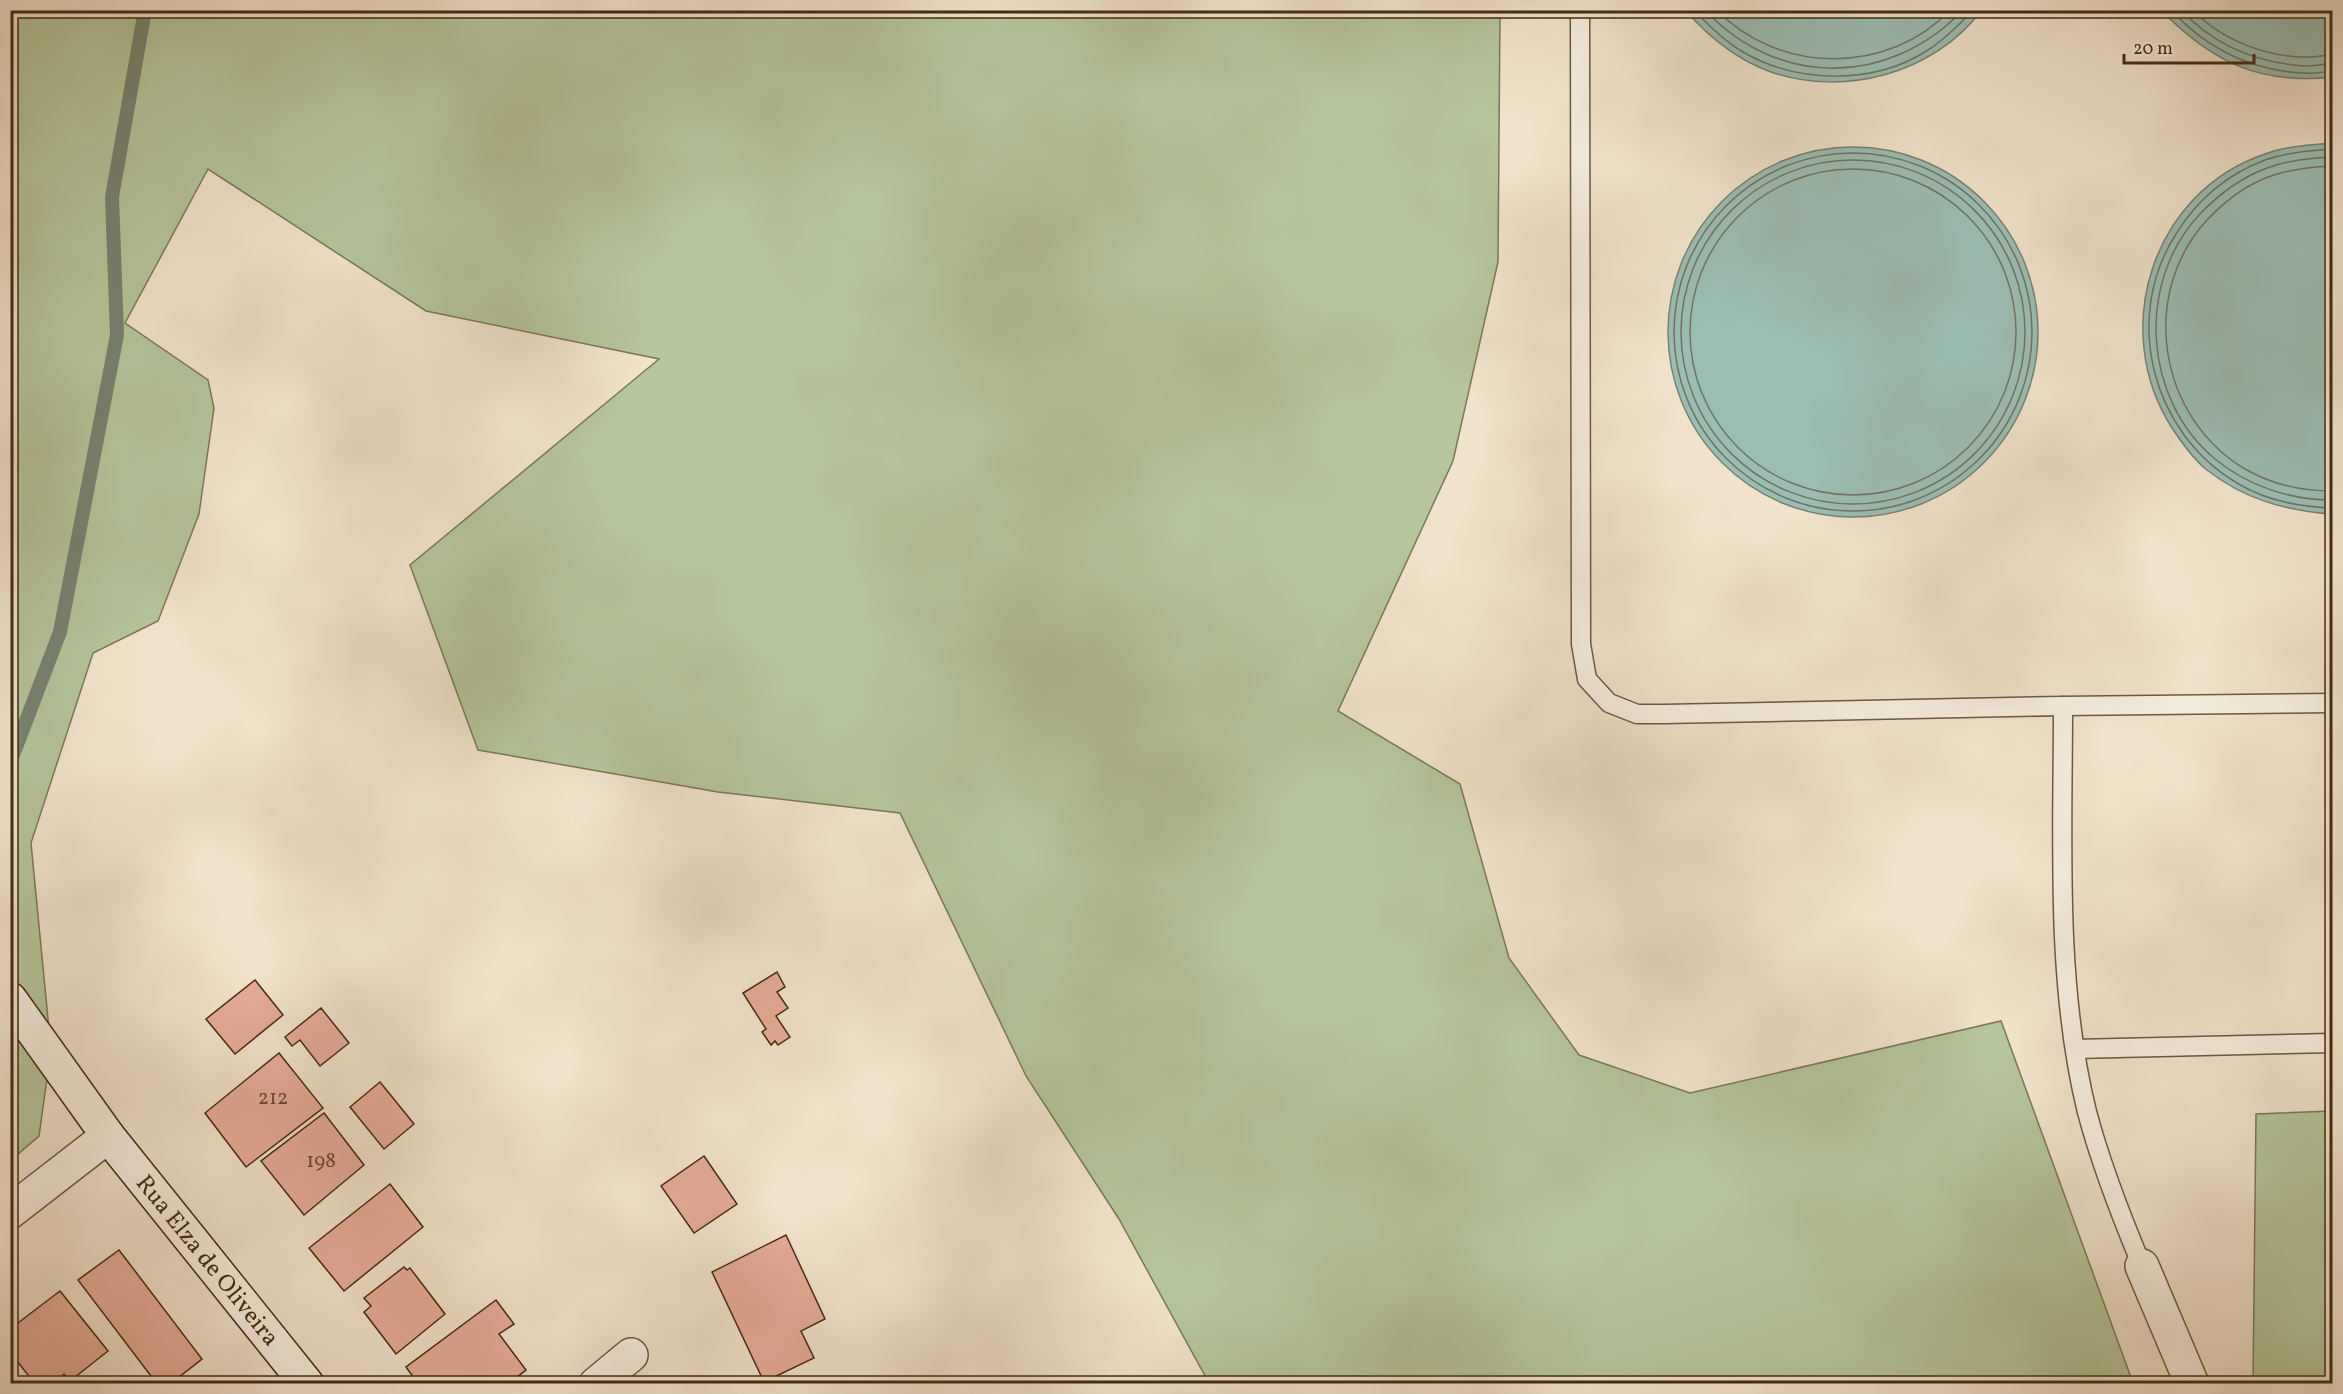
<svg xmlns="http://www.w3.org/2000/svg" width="2343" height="1394" viewBox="0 0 2343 1394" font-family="Vollkorn,serif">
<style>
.green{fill:#b6c59b;stroke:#7d7855;stroke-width:1.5}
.water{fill:#9bbeb4;stroke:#788372;stroke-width:1.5}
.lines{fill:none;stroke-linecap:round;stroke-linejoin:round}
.shore{stroke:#707462;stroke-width:1.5}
.stream{stroke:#788372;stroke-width:14}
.building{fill:#e5ac98;stroke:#442b0f;stroke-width:1.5}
.lane-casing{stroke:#6f593e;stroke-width:21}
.street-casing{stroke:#6f593e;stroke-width:36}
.secondary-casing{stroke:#442b0f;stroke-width:36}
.lane{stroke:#f6eddd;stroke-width:18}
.street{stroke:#f6eddd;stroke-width:33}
.secondary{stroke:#f6eddd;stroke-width:33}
.labels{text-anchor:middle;stroke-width:4.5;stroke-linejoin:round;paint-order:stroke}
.number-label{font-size:21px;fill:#6c4b31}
.street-label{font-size:24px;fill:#442b0f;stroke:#f6eddd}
</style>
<rect width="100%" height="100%" fill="#f1e3cb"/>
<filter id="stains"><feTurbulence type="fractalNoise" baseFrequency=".00333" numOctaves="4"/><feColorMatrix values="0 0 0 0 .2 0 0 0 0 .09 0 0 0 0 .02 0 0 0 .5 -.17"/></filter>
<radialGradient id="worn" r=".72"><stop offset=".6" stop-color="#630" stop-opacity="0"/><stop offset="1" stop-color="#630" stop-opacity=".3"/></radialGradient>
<g class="green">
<path d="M11 11H1500L1498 262 1453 461 1338 711 1460 784 1509 958 1579 1055 1690 1093 2001 1021 2133 1383H1209L1119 1219 1026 1076 900 813 718 792 478 750 410 565 659 359 426 311 208 169 125 323 208 380 214 408 199 514 158 621 93 653 31 843 51 1050 39 1136 11 1160Z"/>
<path d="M2332 1111V1383H2253L2256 1114Z"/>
</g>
<g class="water">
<path d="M1686 11H1981C1933 74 1844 97 1771 72 1737 60 1709 37 1686 11Z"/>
<path d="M2162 11H2332V77C2260 85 2212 62 2162 11Z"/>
<path d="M2332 143V514H2329C2284 510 2244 499 2207 470 2193 459 2182 443 2172 428 2109 330 2152 192 2265 154 2287 146 2309 145 2332 143Z"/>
<circle cx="1853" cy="332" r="185"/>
</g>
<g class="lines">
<g class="shore">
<path d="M1694 10C1709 26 1724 41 1743 52 1798 84 1874 85 1928 50 1945 39 1959 25 1973 10"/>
<path d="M1705 10C1778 88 1889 87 1963 10"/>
<path d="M1717 10C1779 75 1889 75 1950 10"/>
<path d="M2171 10C2207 49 2251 71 2305 73 2314 74 2323 72 2332 71"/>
<path d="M2181 10C2214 45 2257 63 2305 66 2314 66 2323 64 2332 64"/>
<path d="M2193 10C2221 40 2268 58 2309 57 2317 57 2325 55 2332 55"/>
<path d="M2332 149C2310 151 2287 152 2265 160 2228 174 2197 200 2176 234 2122 318 2152 433 2237 483 2265 500 2300 507 2332 508"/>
<circle cx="1853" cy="332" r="179"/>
<path d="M2332 157C2311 158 2290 160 2270 167 2243 176 2219 194 2199 215 2136 283 2143 399 2215 459 2248 486 2290 500 2332 500"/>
<circle cx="1853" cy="332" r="172"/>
<path d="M2332 166C2312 167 2293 169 2274 175 2248 183 2225 201 2207 220 2138 295 2159 418 2245 469 2271 484 2302 491 2332 491"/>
<circle cx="1853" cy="332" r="163"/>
</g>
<path class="stream" d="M10 763 60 632 117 335 112 197 145 10"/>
</g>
<g class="building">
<path d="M777 972 785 987 777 992 788 1008 776 1016 790 1037 778 1045 775 1041 771 1045 762 1032 766 1029 743 993Z"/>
<path d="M255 980 283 1015 235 1054 206 1019Z"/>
<path d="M321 1008 349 1043 320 1066 300 1040 292 1046 285 1037Z"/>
<path d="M279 1053 323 1108 246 1167 205 1113Z"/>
<path d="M380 1082 414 1124 384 1149 350 1107Z"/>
<path d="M324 1113 364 1165 304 1215 261 1161Z"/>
<path d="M704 1156 737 1204 694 1233 661 1186Z"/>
<path d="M390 1184 423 1227 344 1291 309 1248Z"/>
<path d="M786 1235 825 1319 801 1331 814 1358 764 1382 712 1272Z"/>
<path d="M119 1250 202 1359 170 1384H157L78 1280Z"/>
<path d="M404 1267 407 1270 410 1268 445 1314 396 1354 364 1312 371 1306 364 1298Z"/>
<path d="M60 1291 108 1351 70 1381 64 1374 52 1384H35L10 1352V1329Z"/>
<path d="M496 1300 514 1324 499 1334 526 1370 508 1384H418L406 1367Z"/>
</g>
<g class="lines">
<defs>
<g id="lane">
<path d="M1580 10 1581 644 1587 679 1609 703 1637 714H1665L2063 706 2332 703"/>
<path d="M2063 706C2063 838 2055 983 2087 1112 2101 1165 2121 1216 2142 1266"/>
<path d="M2075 1049 2332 1043"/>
</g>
<g id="street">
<path d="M10 1212 108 1136"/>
<path d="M2142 1266 2192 1384"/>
<path d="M596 1384 631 1355"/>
</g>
<path id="secondary" d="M10 999 108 1136 307 1384"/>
</defs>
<use href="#lane" class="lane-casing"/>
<use href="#street" class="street-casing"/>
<use href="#secondary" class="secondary-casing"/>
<use href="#lane" class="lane"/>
<use href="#street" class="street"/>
<use href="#secondary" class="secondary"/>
</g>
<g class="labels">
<g class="number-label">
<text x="273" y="1104">212</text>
<text x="321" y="1167">198</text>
</g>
<g class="street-label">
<text transform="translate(208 1260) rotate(51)" y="8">Rua Elza de Oliveira</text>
</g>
</g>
<rect width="2343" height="1394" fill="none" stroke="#f1e3cb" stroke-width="36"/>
<rect x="12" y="12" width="2319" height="1370" fill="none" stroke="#442b0f" stroke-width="3"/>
<rect x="18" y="18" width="2307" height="1358" fill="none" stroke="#442b0f" stroke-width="1.5"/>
<path d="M2124 54v9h130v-9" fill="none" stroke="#442b0f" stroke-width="3"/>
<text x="2133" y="54" font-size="18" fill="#442b0f" stroke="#f6eddd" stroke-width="4.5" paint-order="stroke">20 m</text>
<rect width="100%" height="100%" filter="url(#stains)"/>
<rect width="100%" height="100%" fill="url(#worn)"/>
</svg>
